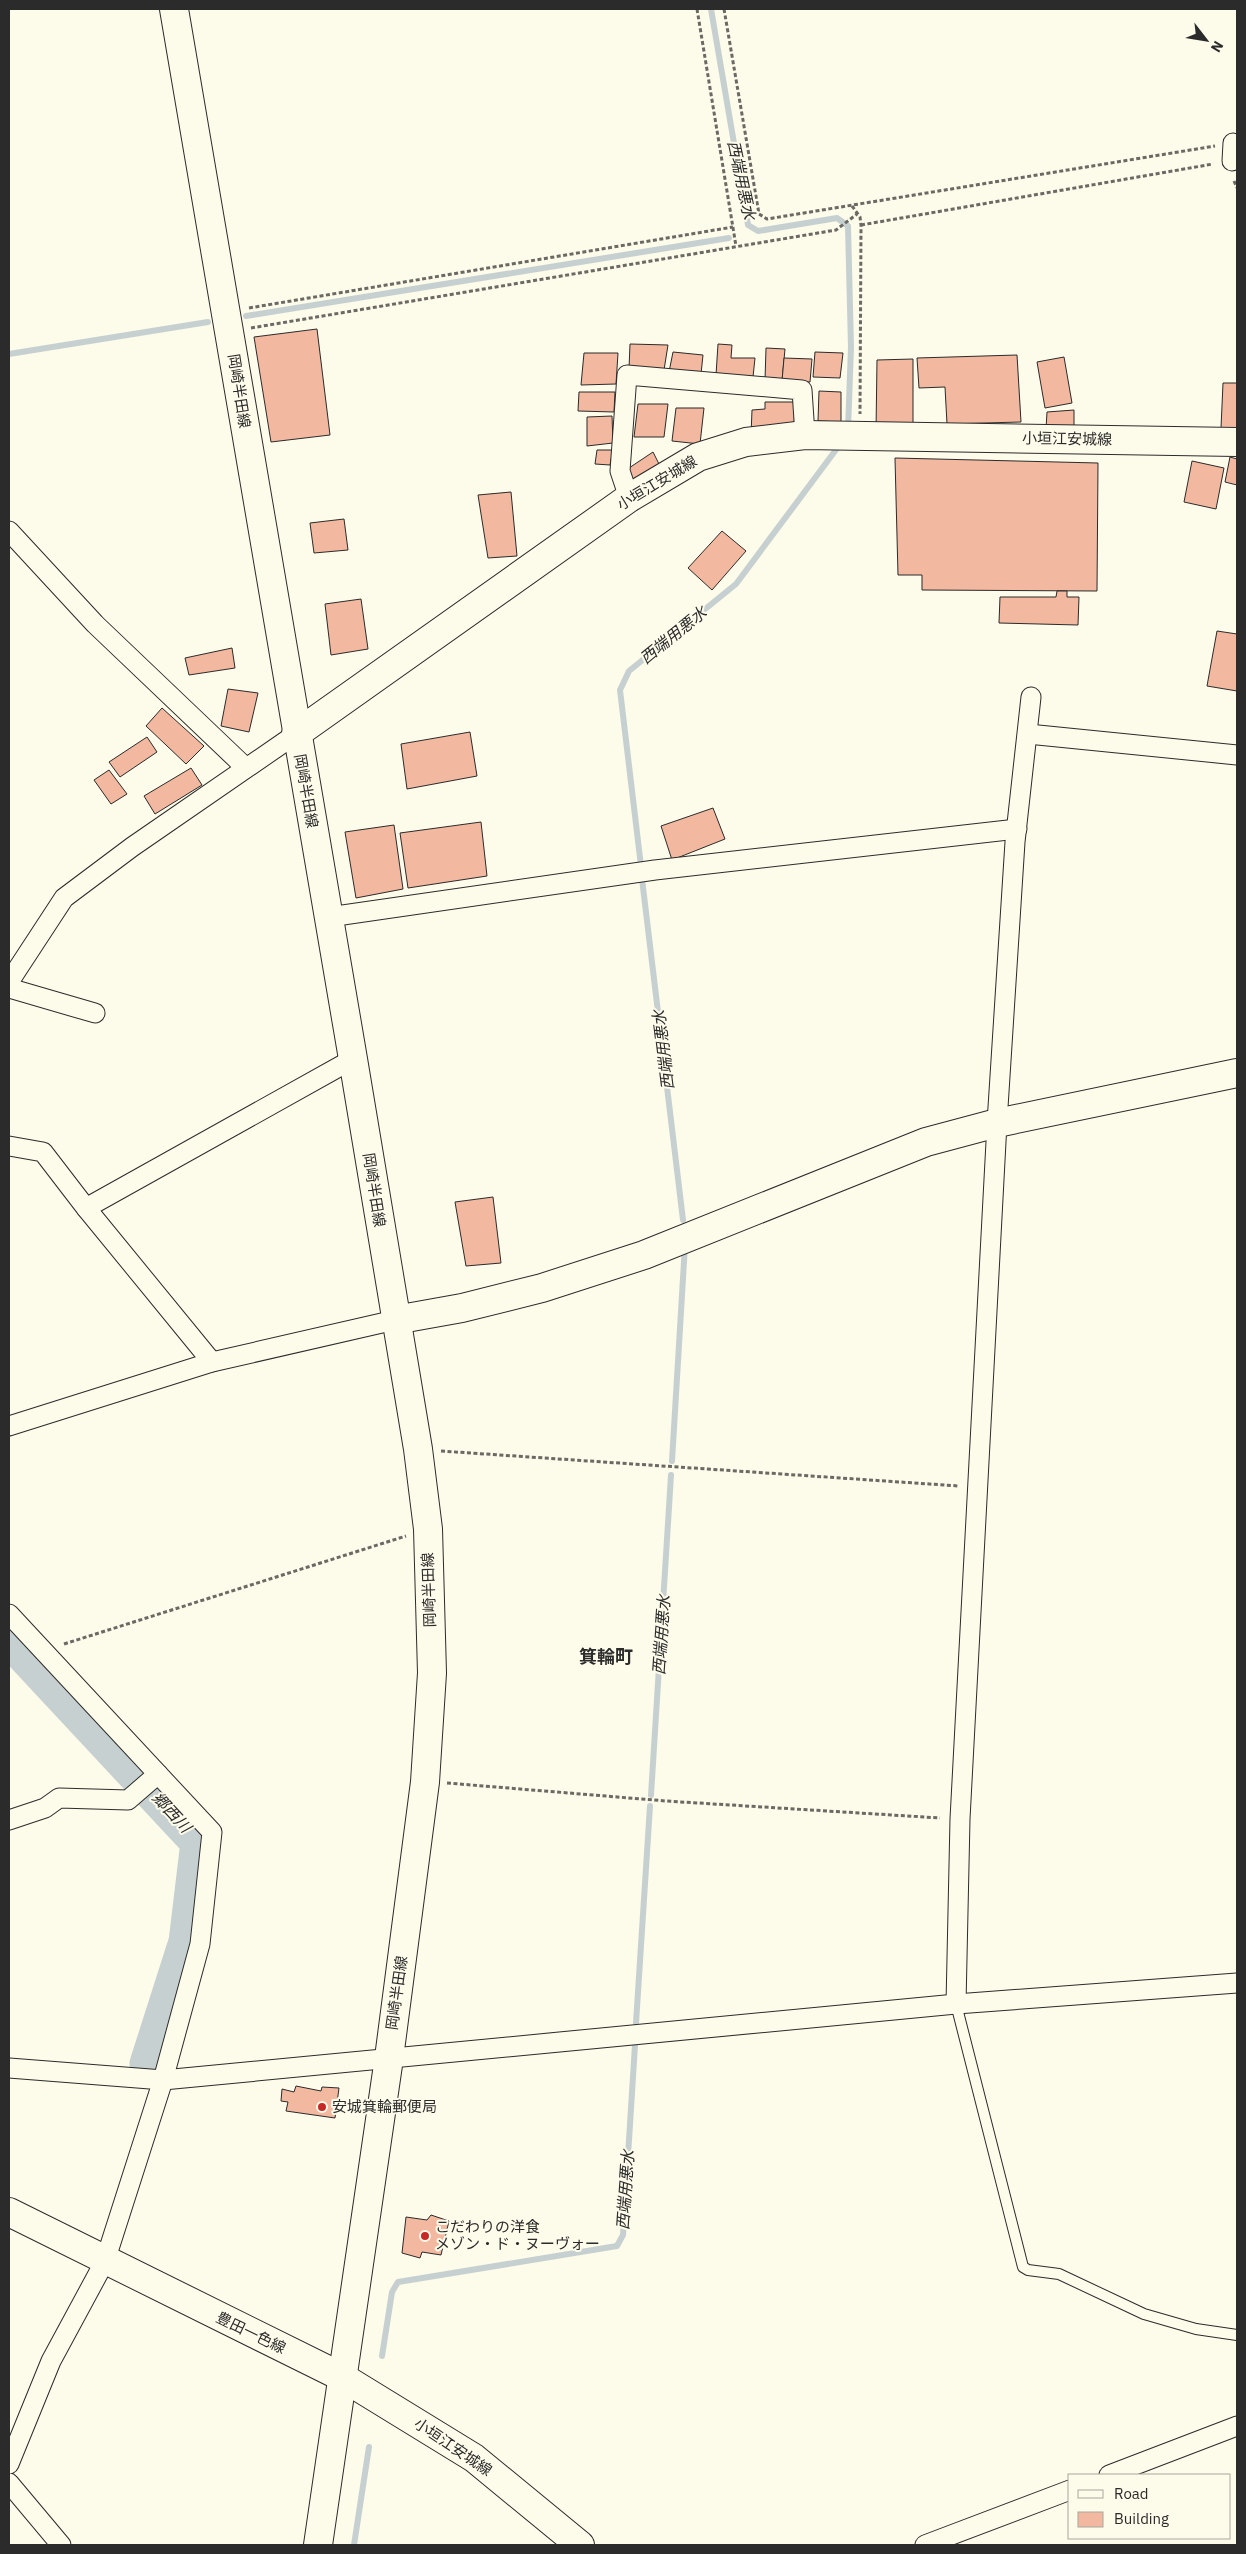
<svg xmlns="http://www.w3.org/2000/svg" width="1246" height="2554" viewBox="0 0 1246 2554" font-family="'IBM Plex Sans','Noto Sans JP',sans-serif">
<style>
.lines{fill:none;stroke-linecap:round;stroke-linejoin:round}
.stream{stroke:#c7d0d0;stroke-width:6}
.river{stroke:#c7d0d0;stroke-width:39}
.building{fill:#f2b8a0;stroke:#2b2b2b}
.lane-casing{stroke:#2b2b2b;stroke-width:12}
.street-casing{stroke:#2b2b2b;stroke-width:21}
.secondary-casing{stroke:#2b2b2b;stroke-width:30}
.primary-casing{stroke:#2b2b2b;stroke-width:30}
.path{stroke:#6a6964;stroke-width:3;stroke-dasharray:4 2.5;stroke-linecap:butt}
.lane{stroke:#fdfbea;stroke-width:10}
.street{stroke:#fdfbea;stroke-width:19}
.secondary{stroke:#fdfbea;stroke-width:28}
.primary{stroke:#fdfbea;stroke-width:28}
.poi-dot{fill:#c62828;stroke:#fdfbea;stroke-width:2}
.labels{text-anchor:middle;stroke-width:4;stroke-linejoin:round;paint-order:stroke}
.street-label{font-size:15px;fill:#2b2b2b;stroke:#fdfbea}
.poi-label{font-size:15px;fill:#2b2b2b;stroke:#fdfbea;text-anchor:start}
.water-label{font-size:16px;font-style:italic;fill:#2b2b2b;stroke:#fdfbea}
.quarter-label{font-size:18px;font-weight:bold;fill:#2b2b2b;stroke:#fdfbea}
</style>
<rect width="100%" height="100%" fill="#fdfbea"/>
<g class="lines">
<g class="stream">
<path d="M711 9 748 225 758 231 837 218 848 226 851 347 848 430"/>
<path d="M246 316 729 238"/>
<path d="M9 354 208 322"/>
<path d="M641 866 620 690 629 671 736 584 841 443"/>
<path d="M642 879 683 1220"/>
<path d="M672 1461 685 1245"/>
<path d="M651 1795 671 1475"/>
<path d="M636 2023 650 1806"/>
<path d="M382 2356 392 2292 398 2282 617 2246 623 2235 635 2045"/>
<path d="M354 2545 369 2447"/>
</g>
<path class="river" d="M9 1637 200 1842 188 1942 149 2064"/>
</g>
<g class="building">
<path d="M317 329 330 435 271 442 254 337Z"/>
<path d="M630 344 668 345 664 370 629 369Z"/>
<path d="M718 344 732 345 731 358H755L753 377 716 375Z"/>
<path d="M766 348 785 349 782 381 765 380Z"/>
<path d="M673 352 703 355 701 374 669 372Z"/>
<path d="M815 352 843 353 840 378 813 377Z"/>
<path d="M584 353H618L616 384 581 385Z"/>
<path d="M1017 355 1021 422 947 424 945 387 919 388 917 358Z"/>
<path d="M1064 357 1072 403 1045 408 1037 362Z"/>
<path d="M784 358 812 359 810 382 782 381Z"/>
<path d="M913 359V431H876L877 360Z"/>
<path d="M1223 383H1237V428H1221Z"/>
<path d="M819 391 841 392V422L818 421Z"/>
<path d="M579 392H615L614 412 578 411Z"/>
<path d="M765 402H795L794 429 751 435 752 410 765 409Z"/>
<path d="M638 404H668L664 437H634Z"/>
<path d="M676 408H704L700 444 672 441Z"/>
<path d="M1074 410V430L1046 429 1047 412Z"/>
<path d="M612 416 613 443 587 446V417Z"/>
<path d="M597 450H613L610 465 595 464Z"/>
<path d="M653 452 662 470 635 488 626 470Z"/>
<path d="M1230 457 1237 459V485L1225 482Z"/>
<path d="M895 458 1098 463 1097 591 922 590V575H898Z"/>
<path d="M1192 461 1224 468 1216 509 1184 502Z"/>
<path d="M511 492 517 556 488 558 478 495Z"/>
<path d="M344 519 348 550 314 553 310 523Z"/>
<path d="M722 531 746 551 712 590 688 568Z"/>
<path d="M1057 591H1067V597H1079L1078 625 999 623 1000 597H1056Z"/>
<path d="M361 599 368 649 331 655 325 604Z"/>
<path d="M1217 631 1237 634V691L1207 686Z"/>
<path d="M232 648 235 668 189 675 185 658Z"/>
<path d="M228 689 258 693 249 732 221 726Z"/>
<path d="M162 708 204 746 186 764 146 726Z"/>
<path d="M470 732 477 776 407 789 401 744Z"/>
<path d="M147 737 157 752 120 777 109 762Z"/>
<path d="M191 768 202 785 155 814 144 796Z"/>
<path d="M109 770 127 794 111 804 94 780Z"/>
<path d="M713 808 725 839 672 860 661 826Z"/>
<path d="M481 822 487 876 408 888 400 833Z"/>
<path d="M394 825 403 889 356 898 345 832Z"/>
<path d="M493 1197 501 1263 466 1266 455 1202Z"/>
<path d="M296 2086 321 2091 322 2087 339 2088 335 2118 286 2111 288 2102 281 2101 282 2089 294 2092Z"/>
<path d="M431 2215 449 2221 441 2255 422 2252 420 2258 402 2253 406 2217 427 2220Z"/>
</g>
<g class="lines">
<defs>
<path id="lane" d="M956 2004 1023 2267 1028 2270 1059 2274 1144 2314 1196 2329 1237 2335"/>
<g id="street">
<path d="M1232 161 1233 143"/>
<path d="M629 498 620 471 627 375 802 390 805 435"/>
<path d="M9 531 95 624 245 767"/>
<path d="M1028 734 1237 755"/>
<path d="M329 917 655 870 1017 829"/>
<path d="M9 982 64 898 132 847 296 734"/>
<path d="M9 988 95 1013"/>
<path d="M9 1146 43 1152 86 1208 353 1059"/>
<path d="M86 1208 212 1362"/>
<path d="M9 1426 212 1362 395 1320"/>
<path d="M9 1614 212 1832 200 1944 163 2080 105 2261 51 2361 9 2464"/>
<path d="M9 1820 45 1808 59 1798 128 1800 158 1774"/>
<path d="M956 2004 960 1819 997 1123 1015 842 1031 697"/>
<path d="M9 2068 163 2080 956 2004 1237 1983"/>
<path d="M1109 2475 1237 2426"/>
<path d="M9 2483 61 2545"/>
<path d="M925 2545 1070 2490"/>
</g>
<g id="secondary">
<path d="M296 734 629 498 698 457 746 442 805 435 1237 442"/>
<path d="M395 1320 462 1308 542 1288 644 1255 926 1142 997 1123 1237 1073"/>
<path d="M342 2377 474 2458 580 2545"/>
</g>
<g id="primary">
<path d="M174 9 353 1059 418 1449 428 1529 432 1673 425 1782 389 2058 318 2545"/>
<path d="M9 2212 342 2377"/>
</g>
</defs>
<use href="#lane" class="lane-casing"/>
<use href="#street" class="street-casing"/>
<use href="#secondary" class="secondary-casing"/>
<use href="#primary" class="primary-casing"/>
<g class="path">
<path d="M697 9 736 246"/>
<path d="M724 9 759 214 767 219 1215 146"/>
<path d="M1234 181 1237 188"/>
<path d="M852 206 860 217 861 225 860 414"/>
<path d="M861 225 1213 164"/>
<path d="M249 308 733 227"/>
<path d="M251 328 836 230 857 214"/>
<path d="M441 1451 959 1486"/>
<path d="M64 1644 406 1536"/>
<path d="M447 1783 666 1801 940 1818"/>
</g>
<use href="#lane" class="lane"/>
<use href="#street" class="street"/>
<use href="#secondary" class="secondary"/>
<use href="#primary" class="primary"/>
</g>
<g class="poi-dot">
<circle cx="322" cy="2107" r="5"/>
<circle cx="425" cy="2236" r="5"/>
</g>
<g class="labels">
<g class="street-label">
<text transform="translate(239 391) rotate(81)" y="5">岡崎半田線</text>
<text transform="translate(1067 439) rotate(1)" y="5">小垣江安城線</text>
<text transform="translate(657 483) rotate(-31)" y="5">小垣江安城線</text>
<text transform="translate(306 791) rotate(80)" y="5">岡崎半田線</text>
<text transform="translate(374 1190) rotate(81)" y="5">岡崎半田線</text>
<text transform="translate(429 1590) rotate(-92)" y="5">岡崎半田線</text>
<text transform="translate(397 1993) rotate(-82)" y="5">岡崎半田線</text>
<text transform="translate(251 2333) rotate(26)" y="5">豊田一色線</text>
<text transform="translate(453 2447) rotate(34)" y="5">小垣江安城線</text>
</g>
<g class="poi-label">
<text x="332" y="2112">安城箕輪郵便局</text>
<text x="435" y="2232">こだわりの洋食<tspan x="435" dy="17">メゾン・ド・ヌーヴォー</tspan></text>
</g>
<g class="water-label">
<text transform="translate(742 180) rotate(78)" y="6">西端用悪水</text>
<text transform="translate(673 635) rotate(-39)" y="6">西端用悪水</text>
<text transform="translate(663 1050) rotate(-97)" y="6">西端用悪水</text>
<text transform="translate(661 1635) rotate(-86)" y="6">西端用悪水</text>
<text transform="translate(172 1812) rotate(47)" y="6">郷西川</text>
<text transform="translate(625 2190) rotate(-86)" y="6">西端用悪水</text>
</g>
<g class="quarter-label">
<text x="606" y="1663">箕輪町</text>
</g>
</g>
<rect width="1246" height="2554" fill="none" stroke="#2b2b2b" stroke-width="20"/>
<rect x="1068" y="2474" width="162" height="65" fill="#fdfbea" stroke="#a9a89e"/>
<rect x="1078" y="2490" width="25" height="8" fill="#fdfbea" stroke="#a9a89e"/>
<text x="1114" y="2499" font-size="15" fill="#2b2b2b">Road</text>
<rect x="1078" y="2512" width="25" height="15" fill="#f2b8a0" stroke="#a9a89e"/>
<text x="1114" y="2524" font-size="15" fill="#2b2b2b">Building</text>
<g transform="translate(1206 40) rotate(121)" stroke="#fdfbea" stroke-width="4" paint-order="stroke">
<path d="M0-4L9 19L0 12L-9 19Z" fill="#2b2b2b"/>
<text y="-8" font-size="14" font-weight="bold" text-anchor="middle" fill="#2b2b2b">N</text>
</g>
</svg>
